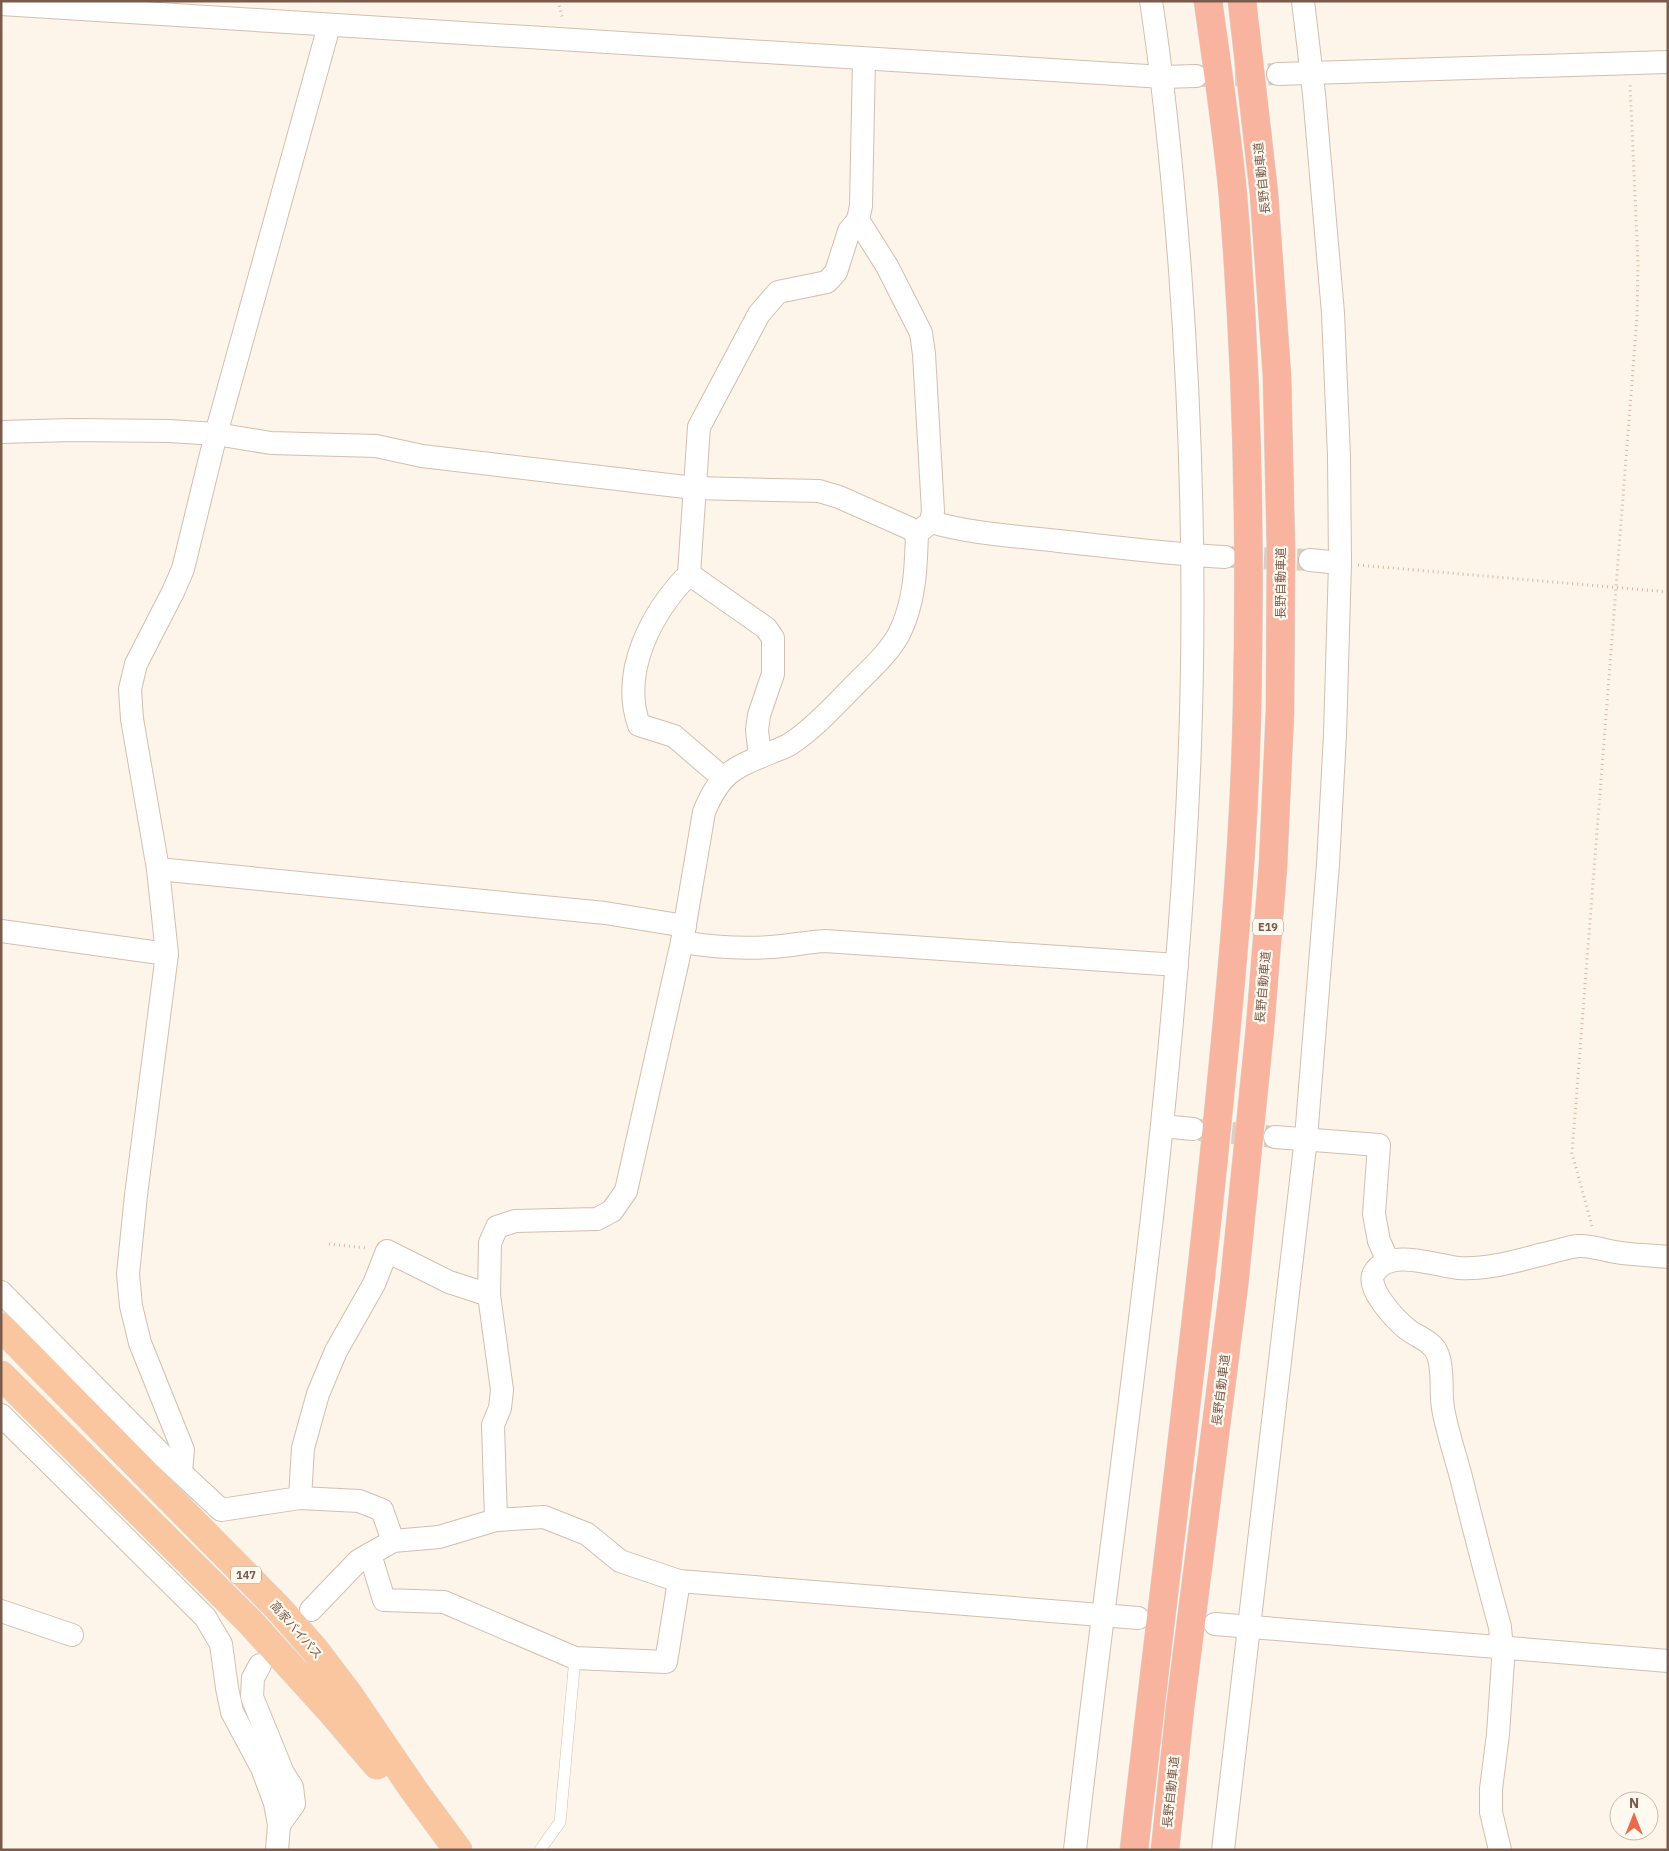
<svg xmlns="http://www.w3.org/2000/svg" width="1669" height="1851" viewBox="0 0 1669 1851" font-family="'IBM Plex Sans','Noto Sans JP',sans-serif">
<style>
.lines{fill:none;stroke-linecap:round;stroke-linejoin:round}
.minor-tunnel{stroke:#dccec2;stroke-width:22;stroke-dasharray:22 11;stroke-linecap:butt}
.service-casing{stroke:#d3beb0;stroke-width:12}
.minor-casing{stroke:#d3beb0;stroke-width:24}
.trunk-casing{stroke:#dcd4d0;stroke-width:29}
.motorway-casing{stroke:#dcd4d0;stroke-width:29}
.path{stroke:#d9b6a2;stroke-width:3;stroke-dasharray:1 4;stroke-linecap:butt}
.service{stroke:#fff;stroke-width:11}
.minor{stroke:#fff;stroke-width:22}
.trunk{stroke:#fac6a0;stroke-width:28}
.motorway{stroke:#f8b49f;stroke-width:28}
.labels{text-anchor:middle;stroke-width:4.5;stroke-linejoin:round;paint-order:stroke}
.shield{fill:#fff9f0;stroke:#a18a7c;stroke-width:1}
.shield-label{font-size:11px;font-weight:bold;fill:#795a4b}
.street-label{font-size:12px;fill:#795a4b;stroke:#fff9f0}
</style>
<rect width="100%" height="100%" fill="#fdf5e9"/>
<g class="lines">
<g class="minor-tunnel">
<path d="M1202 76 1278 74"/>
<path d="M1231 557 1310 560"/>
<path d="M1199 1130 1275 1137"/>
</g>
<defs>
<path id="service" d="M540 1850 560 1822 575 1658"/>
<g id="minor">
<path d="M1 4 1163 77 1196 76"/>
<path d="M1278 74 1668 62"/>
<path d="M1 432 71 430 169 431 216 434 271 443 376 446 422 456 694 488 819 491 839 497 909 528 917 533"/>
<path d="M931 522C972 534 1016 536 1059 541 1114 547 1169 554 1225 557"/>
<path d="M1310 560 1340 563"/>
<path d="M689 574 699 427 759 314 778 292 827 282 836 272 849 231 858 220"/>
<path d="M723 778 674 736 639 725C620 671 652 612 689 574L766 628 773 638V674L759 715 757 730 760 757"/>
<path d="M158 869 605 913 685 926"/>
<path d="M1 931 167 954"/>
<path d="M682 942C712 947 741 949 771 947 789 946 807 942 825 941L1177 965"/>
<path d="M1162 1126 1193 1129"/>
<path d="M1275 1137 1379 1145 1374 1214 1379 1241 1388 1261"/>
<path d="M1 1292 162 1455 221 1510 300 1498 359 1501 382 1510 393 1541"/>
<path d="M1 1415 205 1617 221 1644 227 1688 232 1712 262 1768 275 1803 279 1825 277 1850"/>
<path d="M181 1471 183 1450 140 1343 131 1306 128 1274 136 1195 167 954 158 869 132 719 130 689 136 664 173 592 183 569 216 434 329 26"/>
<path d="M300 1498 303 1448 318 1394 336 1351 374 1284 387 1251 449 1282 489 1295"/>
<path d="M496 1520 493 1425 500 1408 502 1390 489 1295 490 1243 497 1227 515 1221 597 1219 612 1211 626 1191 682 942 704 812C721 771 734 768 772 752 779 749 787 747 793 742 814 728 831 709 849 691 866 673 887 656 899 634 915 603 916 567 917 533L931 522 933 511 924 354 921 333 887 266 858 220 861 206 864 59"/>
<path d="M370 1554 384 1600 444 1602 575 1658 666 1662 679 1581"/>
<path d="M311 1610 358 1561 393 1541 439 1537 496 1520 544 1517 587 1534 620 1561 679 1581 1138 1618"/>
<path d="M1 1611 72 1635"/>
<path d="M1215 1624 1668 1661"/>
<path d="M260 1665 253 1678 252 1697 283 1773 292 1787 294 1804 279 1825"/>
<path d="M1075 1850C1112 1516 1165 1184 1185 848 1197 656 1194 462 1180 270 1173 180 1165 91 1151 1"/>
<path d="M1223 1850 1306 1138 1328 864 1335 735 1340 563 1339 456 1333 313 1314 94 1303 1"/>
<path d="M1500 1850 1491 1812V1789L1498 1734 1503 1661 1500 1627C1487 1579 1474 1530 1462 1481 1456 1457 1447 1432 1443 1408 1440 1390 1444 1372 1438 1355 1433 1341 1417 1337 1407 1329 1396 1320 1365 1288 1374 1273 1389 1247 1436 1266 1459 1268 1490 1270 1522 1259 1552 1252 1560 1250 1569 1247 1578 1246 1591 1245 1602 1250 1615 1252 1632 1255 1650 1255 1668 1257"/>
</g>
<g id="trunk">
<path d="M1 1327 279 1609 315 1650 349 1695 413 1789 458 1850"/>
<path d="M1 1375 250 1622 330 1710 377 1765"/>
</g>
<g id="motorway">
<path d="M1134 1850C1160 1618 1190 1387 1214 1155 1229 1006 1244 858 1247 708 1251 538 1247 366 1233 196 1227 131 1217 66 1208 1"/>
<path d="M1165 1850 1180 1708 1234 1285 1260 1028 1273 866 1280 711 1281 550 1277 376 1264 194 1242 1"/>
</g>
</defs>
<use href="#service" class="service-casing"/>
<use href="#minor" class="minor-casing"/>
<use href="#trunk" class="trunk-casing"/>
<use href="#motorway" class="motorway-casing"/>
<g class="path">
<path d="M558 1 563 20"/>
<path d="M1358 565 1668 592"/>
<path d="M1592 1226 1572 1153 1637 317 1638 264 1630 83"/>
<path d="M329 1244 366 1248"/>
</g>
<use href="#service" class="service"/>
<use href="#minor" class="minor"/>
<use href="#trunk" class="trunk"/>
<use href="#motorway" class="motorway"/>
</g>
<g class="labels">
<g class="shield">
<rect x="1253" y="918.5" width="30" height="17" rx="4"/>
<rect x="231" y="1566.5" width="30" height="17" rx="4"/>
</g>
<g class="shield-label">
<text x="1268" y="931">E19</text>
<text x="246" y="1579">147</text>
</g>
<g class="street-label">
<text transform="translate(1262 178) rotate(-96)" y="4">長野自動車道</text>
<text transform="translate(1281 583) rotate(-90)" y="4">長野自動車道</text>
<text transform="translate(1263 987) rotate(-85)" y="4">長野自動車道</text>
<text transform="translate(1221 1390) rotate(-83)" y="4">長野自動車道</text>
<text transform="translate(296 1630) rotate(49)" y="4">高家バイパス</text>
<text transform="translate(1171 1792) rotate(-84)" y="4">長野自動車道</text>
</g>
</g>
<rect width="1669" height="1851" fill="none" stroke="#795a4b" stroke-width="5"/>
<g transform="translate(1634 1816)"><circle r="24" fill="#fff9f0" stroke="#c9b9ae"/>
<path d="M0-4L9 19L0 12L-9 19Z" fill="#e96b4c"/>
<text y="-8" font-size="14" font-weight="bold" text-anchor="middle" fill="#795a4b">N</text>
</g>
</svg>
